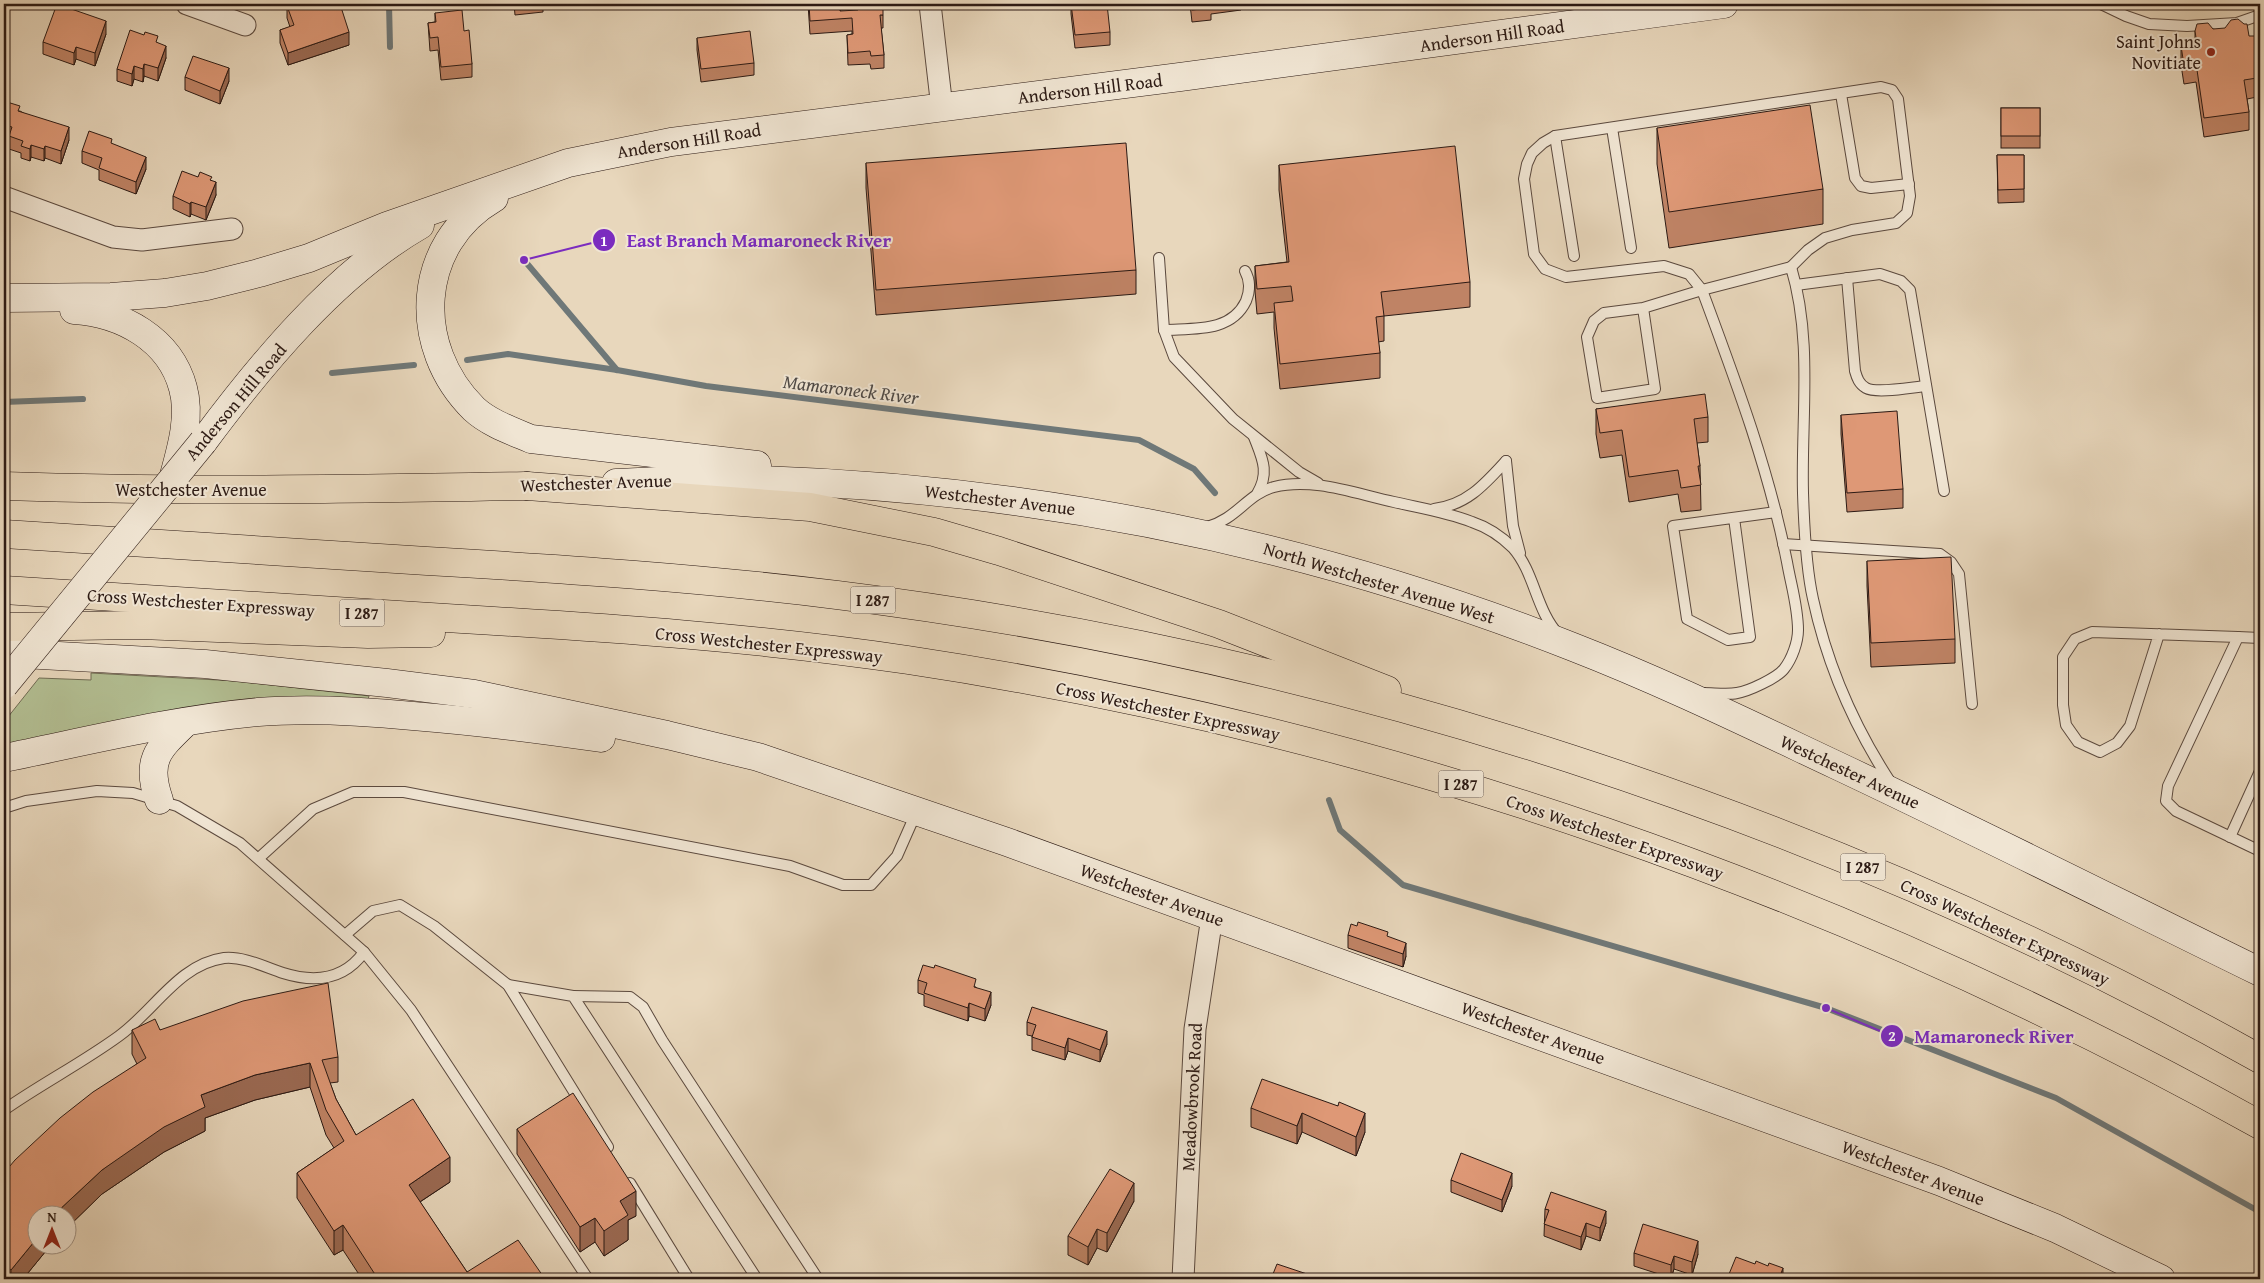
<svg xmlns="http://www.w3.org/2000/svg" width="2264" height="1283" viewBox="0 0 2264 1283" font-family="'Gentium Book Plus',serif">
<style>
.green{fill:#b3bf93;stroke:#706c54}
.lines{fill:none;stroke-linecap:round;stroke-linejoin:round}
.stream{stroke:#6f7878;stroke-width:6}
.service-casing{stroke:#5b493e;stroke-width:12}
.minor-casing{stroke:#5b493e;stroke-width:23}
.secondary-casing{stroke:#2c1a14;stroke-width:29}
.primary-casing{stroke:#2c1a14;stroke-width:29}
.motorway-casing{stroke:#2c1a14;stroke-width:29}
.service{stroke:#f0e5d3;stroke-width:10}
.minor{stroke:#f0e5d3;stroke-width:21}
.secondary{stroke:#f0e5d3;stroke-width:28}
.primary{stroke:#e8d7bc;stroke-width:28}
.motorway{stroke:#e8d7bc;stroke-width:28}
.secondary-bridge-casing{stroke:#2c1a14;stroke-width:29;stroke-linecap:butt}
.secondary-bridge{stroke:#f0e5d3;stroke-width:28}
.wall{fill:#bf8365;stroke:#2c1a14}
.shaded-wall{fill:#9b6a53;stroke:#2c1a14}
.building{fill:#de9876;stroke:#2c1a14}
.poi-dot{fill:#8f2418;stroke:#f0e5d3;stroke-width:2}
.labels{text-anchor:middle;stroke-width:4;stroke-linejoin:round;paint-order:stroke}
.shield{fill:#f0e5d3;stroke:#67574d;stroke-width:1}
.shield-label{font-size:16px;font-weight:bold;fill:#2c1a14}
.street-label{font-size:18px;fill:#2c1a14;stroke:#f0e5d3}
.poi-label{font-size:18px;fill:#2c1a14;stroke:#f0e5d3;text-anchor:end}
.water-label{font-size:19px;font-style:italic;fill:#4e4946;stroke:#f0e5d3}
.leader{fill:none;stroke:#7b2cbf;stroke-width:2}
.callout-dot{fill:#7b2cbf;stroke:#f0e5d3;stroke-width:2}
.mark-label{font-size:15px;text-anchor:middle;font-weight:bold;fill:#fff}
.callout-label{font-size:19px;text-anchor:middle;font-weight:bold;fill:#7b2cbf;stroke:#f0e5d3;stroke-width:4;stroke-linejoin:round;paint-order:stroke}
</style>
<rect width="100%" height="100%" fill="#e8d7bc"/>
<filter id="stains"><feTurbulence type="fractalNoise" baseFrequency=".004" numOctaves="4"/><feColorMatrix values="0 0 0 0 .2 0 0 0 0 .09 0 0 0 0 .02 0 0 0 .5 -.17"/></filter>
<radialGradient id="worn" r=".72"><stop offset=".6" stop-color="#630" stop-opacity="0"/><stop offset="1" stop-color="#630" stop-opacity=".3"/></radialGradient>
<path class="green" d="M91 673 236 681 369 696 367 703 4 747V722L39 678 91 680Z"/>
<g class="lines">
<g class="stream">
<path d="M389 4 390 47"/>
<path d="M524 260 617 370"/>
<path d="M467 360 508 354 617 370 706 386 1139 440 1194 469 1215 493"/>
<path d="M332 373 414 365"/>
<path d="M4 402 83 399"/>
<path d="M1329 800 1340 830 1403 885 1826 1008 2056 1098 2260 1212"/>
</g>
<defs>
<g id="service">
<path d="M2101 4 2126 16 2149 24 2187 26 2237 23 2260 15"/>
<path d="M1841 94 1855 178 1861 186 1871 188 1909 184"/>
<path d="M1612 128 1631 248"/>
<path d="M1555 136 1574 256"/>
<path d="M1159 258 1164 330 1174 357 1233 419 1299 472 1318 483"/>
<path d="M1847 278 1855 371C1857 378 1859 384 1866 388 1877 394 1913 387 1926 386"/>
<path d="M1796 285 1880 274 1901 281 1910 290 1944 491"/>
<path d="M1643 308 1655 389 1597 398 1587 337 1594 321 1604 313 1643 308 1702 290 1689 274 1664 266 1566 277 1545 269 1534 254 1524 179 1527 164 1532 153 1543 143 1555 136 1881 87 1892 90 1898 99 1910 196 1907 213 1896 223 1852 230 1825 238 1808 250 1791 267"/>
<path d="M1164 330C1193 328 1231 333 1246 301 1250 291 1250 280 1245 271"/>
<path d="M1254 437C1262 458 1270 472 1257 494"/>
<path d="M1506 461 1513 526 1520 553"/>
<path d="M1434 509C1467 505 1485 484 1506 461"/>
<path d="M1734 518 1750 637 1728 640 1687 619 1673 526 1776 512"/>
<path d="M1207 527C1237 519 1247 494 1274 487 1313 477 1356 494 1394 502 1420 508 1447 512 1472 522 1487 527 1501 536 1513 548 1535 573 1536 611 1559 635"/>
<path d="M1783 544 1940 554 1951 562 1959 574 1972 704"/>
<path d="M2159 634 2130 726 2117 743 2100 752 2078 742 2066 725 2063 705V657L2075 639 2092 632 2238 637"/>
<path d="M2260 638 2238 637 2168 786 2166 801 2176 811 2260 851"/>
<path d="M1703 693C1714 693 1727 695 1737 693 1749 691 1777 678 1784 669 1792 659 1798 642 1798 630 1798 607 1791 585 1787 562 1769 469 1735 379 1702 290L1791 267C1813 340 1801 418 1803 493 1804 525 1806 568 1813 599 1827 664 1855 728 1891 783"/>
<path d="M4 808 26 801 97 791 133 793 177 806 240 843 364 952 411 1010 588 1279"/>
<path d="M2230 837 2260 771"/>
<path d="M259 858 313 809 353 792H404L790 866 843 885H871L897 856 916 813"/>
<path d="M345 935 373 911 400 905 434 926 508 985 608 1147"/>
<path d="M508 985 573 996 757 1279"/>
<path d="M573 996 630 997 643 1007 662 1040 818 1279"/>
<path d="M4 1110C41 1084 82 1063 119 1036 154 1011 179 964 224 958 243 956 265 967 283 973 315 983 344 980 364 952"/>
<path d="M630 1183 689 1279"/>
</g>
<g id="minor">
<path d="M187 4 245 25"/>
<path d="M930 4 942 108"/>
<path d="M4 197 113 237 142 240 232 229"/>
<path d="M1183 1279 1195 1029 1212 917"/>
</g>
<g id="secondary">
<path d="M494 198C415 244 411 347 474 409 489 423 512 431 531 439L757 465"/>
<path d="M4 298 111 297 165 293 207 286 259 273 309 258 387 226 568 163 671 142 1180 77 1724 4"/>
<path d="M74 310C122 313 170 339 183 388 191 417 181 450 173 479"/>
<path d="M203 442C261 364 335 274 420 225"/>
<path d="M616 483C653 482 691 478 729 479 1021 485 1302 540 1573 647 1663 682 1749 724 1836 765 1978 832 2119 903 2260 972"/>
<path d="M4 653 205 664 387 683 474 694 667 735 758 757 1007 842 1939 1181 2055 1228 2161 1279"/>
<path d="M4 758C88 741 172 720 258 712 309 708 361 711 413 716 476 721 539 729 601 738"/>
<path d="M159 800C145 760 158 749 186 722"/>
</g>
<path id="primary" d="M4 486C178 492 352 489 527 486"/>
<g id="motorway">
<path d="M527 486 810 507 934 532 999 551 1219 624 1387 690"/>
<path d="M4 534C145 543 286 552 427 561 564 569 700 578 837 595 1330 656 1826 816 2260 1059"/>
<path d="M4 590C157 601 310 609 462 619 612 628 760 638 908 660 1385 732 1839 891 2260 1125"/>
<path d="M4 627 140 625 368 634 431 633"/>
</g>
</defs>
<use href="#service" class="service-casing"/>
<use href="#minor" class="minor-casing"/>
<use href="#secondary" class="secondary-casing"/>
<use href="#primary" class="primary-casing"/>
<use href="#motorway" class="motorway-casing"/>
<use href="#service" class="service"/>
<use href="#minor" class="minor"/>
<use href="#secondary" class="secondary"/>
<use href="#primary" class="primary"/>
<use href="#motorway" class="motorway"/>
<defs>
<path id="secondary-bridge" d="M4 685 203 442"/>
</defs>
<use href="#secondary-bridge" class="secondary-bridge-casing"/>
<use href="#secondary-bridge" class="secondary-bridge"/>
</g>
<g class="wall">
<path d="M514 4H543V12L515 15Z"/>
<path d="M808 4H840V11L883 15V28H881L884 55V68L871 69 870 64 848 65 847 35 852 34V31L810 34Z"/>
<path d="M1071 4 1110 32V45L1075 48 1071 14Z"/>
<path d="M1190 4H1241V10L1211 14V20L1192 22Z"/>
<path d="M287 6H324L349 45 288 65 280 43V30L290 27 287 18Z"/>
<path d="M435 13 464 31 472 64V77L441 80 438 50 430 51 428 23 435 22Z"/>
<path d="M2260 24V73H2259V84H2257V97L2247 99 2249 112V130L2204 137 2196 82 2184 84 2181 65V46L2195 45V31L2213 29 2256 39 2260 38Z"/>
<path d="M106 34 95 66 76 59 74 65 43 54V42Z"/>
<path d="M697 38 754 63V75L701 82 697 50Z"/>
<path d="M158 43 166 58 158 81 144 76 143 82 134 79 132 86 117 81V69Z"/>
<path d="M185 77 229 81 220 104 185 90Z"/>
<rect x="2001" y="108" width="39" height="40"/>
<path d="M20 111 69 140 61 164 45 158 44 161 31 157 30 161 21 158V153L9 149V139L4 137V112Z"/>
<path d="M1657 128 1823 189V224L1669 248 1657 164Z"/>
<path d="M112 144 146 169 136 194 99 180V170L82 163V151Z"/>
<path d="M1997 155H2024V202L1998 203Z"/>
<path d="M866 163 1136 270V294L876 315 866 188Z"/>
<path d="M1279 165 1470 282V307L1384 316V341L1378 342 1380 353V378L1280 389 1274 328V312L1257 314 1255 291V266L1287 262 1279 190Z"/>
<path d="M198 177 212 181 216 195 206 220 191 214 190 217 173 209V196Z"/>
<path d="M1596 409 1708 417V442L1697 443 1700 466 1701 510 1681 512 1678 494 1629 502 1622 455 1600 458 1596 434Z"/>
<path d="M1841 415 1903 489V508L1847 512 1841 434Z"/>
<path d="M1867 561 1955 639V663L1871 667 1867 586Z"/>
<path d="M1348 935 1388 937 1406 956 1403 967 1348 948Z"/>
<path d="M918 980 976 987 991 1005 985 1021 969 1016 968 1021 924 1006V995L918 993Z"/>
<path d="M1027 1022 1107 1044 1100 1062 1068 1051 1065 1060 1032 1050V1036L1027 1035Z"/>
<path d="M132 1030H160L338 1057V1082L330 1083 336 1099 356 1135 450 1182 420 1202 467 1272 545 1279H362L343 1250 334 1255 297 1198V1173L334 1148 326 1135 310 1087 255 1100 205 1118V1131L164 1152 102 1194 68 1227V1216L50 1246 23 1279H4V1173L137 1064 132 1054Z"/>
<path d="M1338 1106 1365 1132 1356 1156 1302 1132 1297 1144 1251 1127V1108Z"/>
<path d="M517 1129 636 1216 628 1220V1240L604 1256 595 1242 580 1252 517 1154Z"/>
<path d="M1451 1180 1512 1186 1502 1212 1451 1192Z"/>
<path d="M1134 1201 1107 1252 1097 1248 1088 1265 1068 1255V1236Z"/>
<path d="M1545 1209 1606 1223 1600 1241 1586 1236 1581 1250 1544 1236Z"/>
<path d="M1634 1253 1698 1254 1692 1275 1674 1269 1671 1278 1634 1266Z"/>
</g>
<g class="shaded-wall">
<path d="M7 4H12L4 23V11Z"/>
<path d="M106 21V34L95 66V53Z"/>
<path d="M349 32V45L288 65V53Z"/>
<path d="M166 46V58L158 81V68Z"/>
<path d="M76 47V59L74 65V53Z"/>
<path d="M144 64V76L143 82V69Z"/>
<path d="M134 66V79L132 86V74Z"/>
<path d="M229 68V81L220 104V91Z"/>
<path d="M69 127V140L61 164V151Z"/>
<path d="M31 145V157L30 161V149Z"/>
<path d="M45 146V158L44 161V149Z"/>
<path d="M146 157V169L136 194V182Z"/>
<path d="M216 182V195L206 220V207Z"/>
<path d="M191 202V214L190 217V204Z"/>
<path d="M1406 943V956L1403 967V954Z"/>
<path d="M991 992V1005L985 1021V1009Z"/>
<path d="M969 1003V1016L968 1021V1008Z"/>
<path d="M1107 1031V1044L1100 1062V1050Z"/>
<path d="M1068 1038V1051L1065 1060V1048Z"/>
<path d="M310 1063V1087L255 1100 205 1118V1131L164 1152 102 1194 68 1227V1216H54L58 1211 102 1170 201 1095 255 1075Z"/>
<path d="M1302 1113V1132L1297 1144V1126Z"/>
<path d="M1365 1113V1132L1356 1156V1137Z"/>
<path d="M450 1157V1182L409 1209V1185Z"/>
<path d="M1512 1173V1186L1502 1212V1200Z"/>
<path d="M1134 1183V1201L1107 1252V1233Z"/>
<path d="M636 1191V1216L628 1220V1240L604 1256V1231L620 1201Z"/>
<path d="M1606 1211V1223L1600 1241V1228Z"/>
<path d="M595 1218V1242L580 1252V1227Z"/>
<path d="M1586 1223V1236L1581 1250V1237Z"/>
<path d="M343 1225V1250L334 1255V1231Z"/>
<path d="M1097 1229V1248L1088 1265V1247Z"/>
<path d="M38 1237V1246H50L23 1279H11V1270Z"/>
<path d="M1698 1241V1254L1692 1275V1262Z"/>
<path d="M1674 1256V1269L1671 1278V1265Z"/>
<path d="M1783 1268V1279H1779Z"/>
</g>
<g class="building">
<path d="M4 4H7L4 11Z"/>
<path d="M57 4 106 21 95 53 76 47 74 53 43 42Z"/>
<path d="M293 4H315V6L323 4 324 6 332 4H340L349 32 288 53 280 30 294 25 287 6Z"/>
<path d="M809 4H840V11L858 10V6L883 5V15H880L884 55 871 56 870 51 848 53 847 35 853 34 852 18 810 21Z"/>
<path d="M1071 4H1107L1110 32 1075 35Z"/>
<path d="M1191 4H1210L1211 8 1192 10Z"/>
<path d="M462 10 464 31 469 30 472 64 441 67 438 37 430 38 428 23 436 22 435 13Z"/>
<path d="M2238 19 2244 24H2247L2249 36H2255L2256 39 2260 38V54H2258L2259 65H2256L2257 78 2244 80 2249 112 2204 118 2196 63 2184 65 2181 46 2197 44 2195 31 2197 24 2208 23 2213 29 2225 28 2231 20Z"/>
<path d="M130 30 144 35 145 32 158 36 156 42 166 46 158 68 144 64 143 69 134 66 132 74 117 69Z"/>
<path d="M750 31 754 63 701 69 697 38Z"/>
<path d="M193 56 229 68 220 91 185 77Z"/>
<path d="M7 102 20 106 18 111 69 127 61 151 45 146 44 149 31 145 30 149 21 146 23 141 9 136 12 127 4 125V112Z"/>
<path d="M1810 105 1823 189 1669 212 1657 128Z"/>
<rect x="2001" y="108" width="39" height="28"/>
<path d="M89 131 112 139 111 143 146 157 136 182 99 168 102 158 82 151Z"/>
<path d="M1126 143 1136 270 876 290 866 163Z"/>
<path d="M1455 146 1470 282 1381 292 1384 316 1376 317 1380 353 1280 364 1274 303 1293 301 1291 286 1257 289 1255 266 1289 262 1279 165Z"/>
<path d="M1997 155H2024V189L1998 190Z"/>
<path d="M182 171 198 177 200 172 212 177 210 180 216 182 206 207 191 202 190 204 173 196Z"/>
<path d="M1705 394 1708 417 1694 419 1700 466H1698L1701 485 1681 488 1678 470 1629 477 1622 430 1600 433 1596 409Z"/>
<path d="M1897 411 1903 489 1847 493 1841 415Z"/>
<path d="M1951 557 1955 639 1871 643 1867 561Z"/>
<path d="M1358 922 1388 932 1387 936 1406 943 1403 954 1348 935 1351 924 1357 926Z"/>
<path d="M923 965 934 968 935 965 976 979 974 987 991 992 985 1009 969 1003 968 1008 924 993 927 983 918 980Z"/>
<path d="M328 983 338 1057 322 1060 336 1099 356 1135 413 1099 450 1157 409 1185 467 1272 518 1240 545 1279H378L343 1225 334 1231 297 1173 344 1141 326 1110 310 1063 255 1075 201 1095 205 1107 164 1127 102 1170 58 1211 54 1216H38V1237L11 1270 4 1265V1173L15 1160 60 1118 93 1092 146 1058 132 1030 155 1019 160 1030 243 1001Z"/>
<path d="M1032 1007 1107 1031 1100 1050 1068 1038 1065 1048 1032 1037 1036 1025 1027 1022Z"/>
<path d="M1262 1079 1338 1106 1339 1102 1365 1113 1356 1137 1302 1113 1297 1126 1251 1108Z"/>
<path d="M573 1093 636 1191 620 1201 628 1215 604 1231 595 1218 580 1227 517 1129Z"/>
<path d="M1461 1153 1512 1173 1502 1200 1451 1180Z"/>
<path d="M1110 1169 1134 1183 1107 1233 1097 1229 1088 1247 1068 1236Z"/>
<path d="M1551 1192 1606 1211 1600 1228 1586 1223 1581 1237 1544 1224 1549 1210 1545 1209Z"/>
<path d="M1643 1224 1698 1241 1692 1262 1674 1256 1671 1265 1634 1253Z"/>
<path d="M1736 1257 1755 1264 1756 1261 1768 1266 1769 1263 1783 1268 1779 1279H1727Z"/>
<path d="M1277 1264 1322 1279H1271Z"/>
</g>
<circle class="poi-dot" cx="2211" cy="52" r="5"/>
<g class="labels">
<g class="shield">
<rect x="850.5" y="586.5" width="45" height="27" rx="4"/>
<rect x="339.5" y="599.5" width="45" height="27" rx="4"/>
<rect x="1438.5" y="770.5" width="45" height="27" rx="4"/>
<rect x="1840.5" y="853.5" width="45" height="27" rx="4"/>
</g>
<g class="shield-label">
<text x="873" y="606">I 287</text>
<text x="362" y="619">I 287</text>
<text x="1461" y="790">I 287</text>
<text x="1863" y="873">I 287</text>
</g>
<g class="street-label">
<text transform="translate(1492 36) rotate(-8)" y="6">Anderson Hill Road</text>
<text transform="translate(1090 89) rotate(-7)" y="6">Anderson Hill Road</text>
<text transform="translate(689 141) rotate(-9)" y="6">Anderson Hill Road</text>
<text transform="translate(236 402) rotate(-50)" y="6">Anderson Hill Road</text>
<text transform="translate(596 483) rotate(-2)" y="6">Westchester Avenue</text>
<text x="191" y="496">Westchester Avenue</text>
<text transform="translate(1000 500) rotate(7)" y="6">Westchester Avenue</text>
<text transform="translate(1379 583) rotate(17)" y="6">North Westchester Avenue West</text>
<text transform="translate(201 603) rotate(4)" y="6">Cross Westchester Expressway</text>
<text transform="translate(769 645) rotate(6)" y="6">Cross Westchester Expressway</text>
<text transform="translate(1168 711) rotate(12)" y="6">Cross Westchester Expressway</text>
<text transform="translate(1850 772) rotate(25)" y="6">Westchester Avenue</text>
<text transform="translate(1615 837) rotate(19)" y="6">Cross Westchester Expressway</text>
<text transform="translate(1152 895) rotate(20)" y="6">Westchester Avenue</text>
<text transform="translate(2005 932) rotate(25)" y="6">Cross Westchester Expressway</text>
<text transform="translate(1533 1033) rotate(20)" y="6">Westchester Avenue</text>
<text transform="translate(1192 1097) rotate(-87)" y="6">Meadowbrook Road</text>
<text transform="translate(1913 1173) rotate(21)" y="6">Westchester Avenue</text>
</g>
<g class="poi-label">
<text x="2201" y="48">Saint Johns<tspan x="2201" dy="21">Novitiate</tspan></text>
</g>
<g class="water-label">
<text transform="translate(851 389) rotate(7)" y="7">Mamaroneck River</text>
</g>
</g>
<path class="leader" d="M524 260L604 240M1826 1008L1892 1036"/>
<g class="callout-dot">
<circle cx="524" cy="260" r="5"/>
<circle cx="1826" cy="1008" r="5"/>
<circle cx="604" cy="240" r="12"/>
<circle cx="1892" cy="1036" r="12"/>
</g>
<g class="mark-label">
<text x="604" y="246">1</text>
<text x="1892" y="1041">2</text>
</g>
<g class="callout-label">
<text x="759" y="247">East Branch Mamaroneck River</text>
<text x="1994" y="1043">Mamaroneck River</text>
</g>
<rect width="2264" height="1283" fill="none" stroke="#e8d7bc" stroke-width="20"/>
<rect x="5" y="5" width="2254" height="1273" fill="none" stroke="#2c1a14" stroke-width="2.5"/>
<rect x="10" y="10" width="2244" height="1263" fill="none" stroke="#2c1a14"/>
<g transform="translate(52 1230)"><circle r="24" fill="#f0e5d3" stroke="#a29487"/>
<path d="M0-4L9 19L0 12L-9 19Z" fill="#8f2418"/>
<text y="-8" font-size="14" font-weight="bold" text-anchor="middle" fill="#2c1a14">N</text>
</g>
<rect width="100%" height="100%" filter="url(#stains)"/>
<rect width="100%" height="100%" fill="url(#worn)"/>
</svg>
